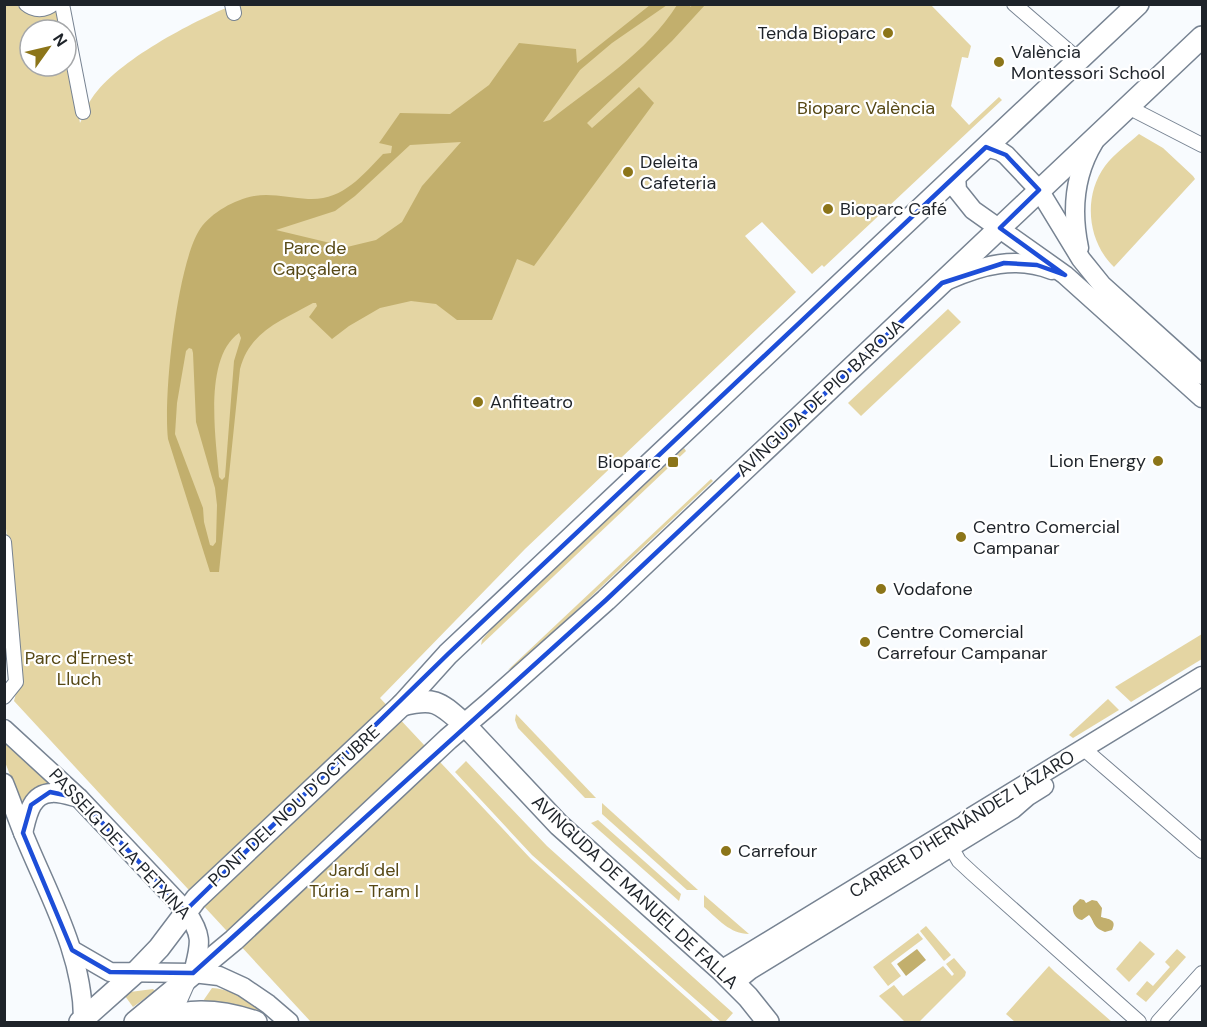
<svg xmlns="http://www.w3.org/2000/svg" width="1207" height="1027" viewBox="0 0 1207 1027" font-family="'DM Sans',sans-serif">
<style>
.green{fill:#e4d5a3}
.water{fill:#c2af6d;fill-rule:evenodd}
.lines{fill:none;stroke-linecap:round;stroke-linejoin:round}
.street-casing{stroke:#778392;stroke-width:16}
.secondary-casing{stroke:#778392;stroke-width:21}
.primary-casing{stroke:#778392;stroke-width:24}
.street{stroke:#fff;stroke-width:14}
.secondary{stroke:#fff;stroke-width:18}
.primary{stroke:#fff;stroke-width:21}
.marked{fill:none;stroke:#1d4ed8;stroke-width:4.5;stroke-linejoin:round}
.poi-dot{fill:#8c7519;stroke:#fff;stroke-width:2}
.labels{text-anchor:middle;stroke-width:4.5;stroke-linejoin:round;paint-order:stroke}
.poi-label{font-size:18px;fill:#1e2329;stroke:#fff;text-anchor:start}
.park-label{font-size:18px;fill:#564815;stroke:#fff}
.street-label{font-size:18px;fill:#1e2329;stroke:#fff}
</style>
<rect width="100%" height="100%" fill="#f8fbfe"/>
<g class="green">
<path d="M4 5H17C30 18 43 18 59 8L63 30H30V66H66V46L80 123C84 115 87 105 92 98 118 60 192 22 233 5H931L971 46 968 58 962 57 951 106 969 125 999 97 1002 100 824 267 822 265 812 274 762 222 745 236 796 292 525 549 380 698 531 859 714 1022H311L14 701 17 689V629L4 510Z"/>
<path d="M1139 134 1163 148 1193 176 1195 179 1114 267C1087 241 1083 196 1105 166 1114 154 1128 144 1139 134Z"/>
<path d="M948 309 961 322 861 416 848 403Z"/>
<path d="M684 448 686 451 481 645 482 640 491 629Z"/>
<path d="M711 479 713 481 521 663 508 670Z"/>
<path d="M1202 634V659L1131 702 1115 687Z"/>
<path d="M1108 699 1119 710 1073 738 1069 735Z"/>
<path d="M516 714 596 798H585L518 728 515 720Z"/>
<path d="M4 740 51 784 34 790 22 801H20L5 762Z"/>
<path d="M466 761 547 846 733 1013 725 1022H721L532 855 455 772Z"/>
<path d="M602 803 698 890H687L602 814Z"/>
<path d="M598 820 681 894 679 901 591 823Z"/>
<path d="M704 895 749 934C730 934 718 919 704 907Z"/>
<path d="M926 926 951 955 944 961 920 931Z"/>
<path d="M918 933 923 939 891 963 901 976 888 986 873 967Z"/>
<path d="M1140 941 1155 954 1129 982 1116 969Z"/>
<path d="M1177 949 1186 957 1146 1002 1136 994 1147 981 1153 986 1170 967 1165 962Z"/>
<path d="M954 958 966 972 965 976 919 1022H905L879 996 894 985 903 996 943 966 952 976 954 974 946 964Z"/>
<path d="M1049 966 1055 972 1112 1022H1015L1006 1014Z"/>
<path d="M212 988C229 989 252 999 262 1013L227 1004 203 1001Z"/>
<path d="M153 989 155 991 133 1007 125 996 130 992Z"/>
</g>
<g class="water">
<path d="M650 5H667L612 43 580 70 543 122 550 120C594 85 647 53 677 5H691L690 7 693 5H705L672 41 587 123 592 128 639 87 654 103 534 266 517 259 492 320H457L436 304 411 301 380 308 349 326 332 339 309 317 317 306 316 303H313C281 321 250 331 240 369L219 572H210L168 439C163 396 177 264 200 229 212 212 234 200 254 196 272 193 290 198 308 199 342 201 362 176 383 154L391 153 392 146 379 143 400 113 450 114 489 85 519 43 576 49 577 63ZM461 142 422 186 402 222 376 240 347 247 276 230 335 211 355 196 410 145ZM239 333 241 338 234 361 225 477 222 480 219 477C216 440 203 358 239 333ZM189 348 192 349 193 353 196 422 215 488 217 505 216 542 213 546 210 545 204 522 203 508 175 434 177 403 186 351Z"/>
<path d="M1080 899 1084 900 1086 903 1092 900 1097 901 1102 908 1101 917C1107 919 1118 919 1112 930L1105 932C1092 927 1095 922 1089 915L1082 920C1076 919 1072 913 1073 906Z"/>
<path d="M917 949 926 960 906 976 897 964Z"/>
</g>
<g class="lines">
<defs>
<g id="street">
<path d="M26 4C34 11 45 11 53 4"/>
<path d="M62 4 83 112"/>
<path d="M232 4 234 13"/>
<path d="M1014 4 1079 60"/>
<path d="M1128 107 1202 145"/>
<path d="M4 542 16 682 4 697"/>
<path d="M1084 749 1202 851"/>
<path d="M951 847 959 861 973 874 1139 1022"/>
<path d="M174 1020V1014L189 980"/>
<path d="M1158 1022 1202 973"/>
</g>
<g id="secondary">
<path d="M986 147 1000 151 1006 155 1039 190 1081 259 1102 285 1202 375"/>
<path d="M956 176 957 190 973 210 1065 275 1202 398"/>
<path d="M1079 248C1071 210 1074 175 1094 142"/>
<path d="M948 280C982 265 1016 256 1052 270"/>
<path d="M4 729 79 798 186 911C204 937 200 944 193 973"/>
<path d="M4 783C11 800 17 818 24 835 48 894 83 954 83 1019"/>
<path d="M23 833C27 818 30 794 51 793 59 792 71 796 79 798"/>
<path d="M72 950 110 972 193 973 219 976 243 987 268 1004 289 1022"/>
<path d="M721 970 1202 676"/>
<path d="M734 983 750 970 1013 809 1028 796 1044 786"/>
</g>
<g id="primary">
<path d="M402 705C435 697 439 702 464 724L559 825 721 970 748 997 768 1022"/>
<path d="M138 1021C186 1012 208 1006 256 1022"/>
<path d="M80 1022 135 973 159 948 196 899 402 705 448 654 1138 4"/>
<path d="M135 1022 234 940 448 739 489 704 606 600 1202 37"/>
</g>
</defs>
<use href="#street" class="street-casing"/>
<use href="#secondary" class="secondary-casing"/>
<use href="#primary" class="primary-casing"/>
<use href="#street" class="street"/>
<use href="#secondary" class="secondary"/>
<use href="#primary" class="primary"/>
</g>
<path class="marked" d="M986 147 1006 155 1039 190 1000 228 1065 275 1037 265 1004 263 942 283 606 600 193 973 110 972 72 950 23 833 31 805 50 792 79 798 185 911 448 654Z"/>
<g class="poi-dot">
<circle cx="888" cy="33" r="6"/>
<circle cx="999" cy="62" r="6"/>
<circle cx="628" cy="172" r="6"/>
<circle cx="828" cy="209" r="6"/>
<circle cx="478" cy="402" r="6"/>
<circle cx="1158" cy="461" r="6"/>
<rect x="667" y="456" width="12" height="12" rx="3"/>
<circle cx="961" cy="537" r="6"/>
<circle cx="881" cy="589" r="6"/>
<circle cx="865" cy="642" r="6"/>
<circle cx="726" cy="851" r="6"/>
</g>
<g class="labels">
<g class="poi-label">
<text x="876" y="39" text-anchor="end">Tenda Bioparc</text>
<text x="1011" y="58">València<tspan x="1011" dy="21">Montessori School</tspan></text>
<text x="640" y="168">Deleita<tspan x="640" dy="21">Cafeteria</tspan></text>
<text x="840" y="215">Bioparc Café</text>
<text x="490" y="408">Anfiteatro</text>
<text x="1146" y="467" text-anchor="end">Lion Energy</text>
<text x="661" y="468" text-anchor="end">Bioparc</text>
<text x="973" y="533">Centro Comercial<tspan x="973" dy="21">Campanar</tspan></text>
<text x="893" y="595">Vodafone</text>
<text x="877" y="638">Centre Comercial<tspan x="877" dy="21">Carrefour Campanar</tspan></text>
<text x="738" y="857">Carrefour</text>
</g>
<g class="park-label">
<text x="866" y="114">Bioparc València</text>
<text x="315" y="254">Parc de<tspan x="315" dy="21">Capçalera</tspan></text>
<text x="79" y="664">Parc d'Ernest<tspan x="79" dy="21">Lluch</tspan></text>
<text x="364" y="876">Jardí del<tspan x="364" dy="21">Túria - Tram I</tspan></text>
</g>
<g class="street-label">
<text transform="translate(820 398) rotate(-43)" y="6">AVINGUDA DE PIO BAROJA</text>
<text transform="translate(294 806) rotate(-43)" y="6">PONT DEL NOU D'OCTUBRE</text>
<text transform="translate(962 824) rotate(-32)" y="6">CARRER D'HERNÁNDEZ LÁZARO</text>
<text transform="translate(120 844) rotate(47)" y="6">PASSEIG DE LA PETXINA</text>
<text transform="translate(635 892) rotate(43)" y="6">AVINGUDA DE MANUEL DE FALLA</text>
</g>
</g>
<rect width="1207" height="1027" fill="none" stroke="#1e2329" stroke-width="12"/>
<g transform="translate(48 48) rotate(56)"><circle r="28" fill="#ffffff" stroke="#a5a7a9" stroke-width="1.5"/>
<path d="M0-4.5L10 22L0 15L-10 22Z" fill="#8c7519"/>
<text y="-9" font-size="16" font-weight="bold" text-anchor="middle" fill="#1e2329">N</text>
</g>
</svg>
